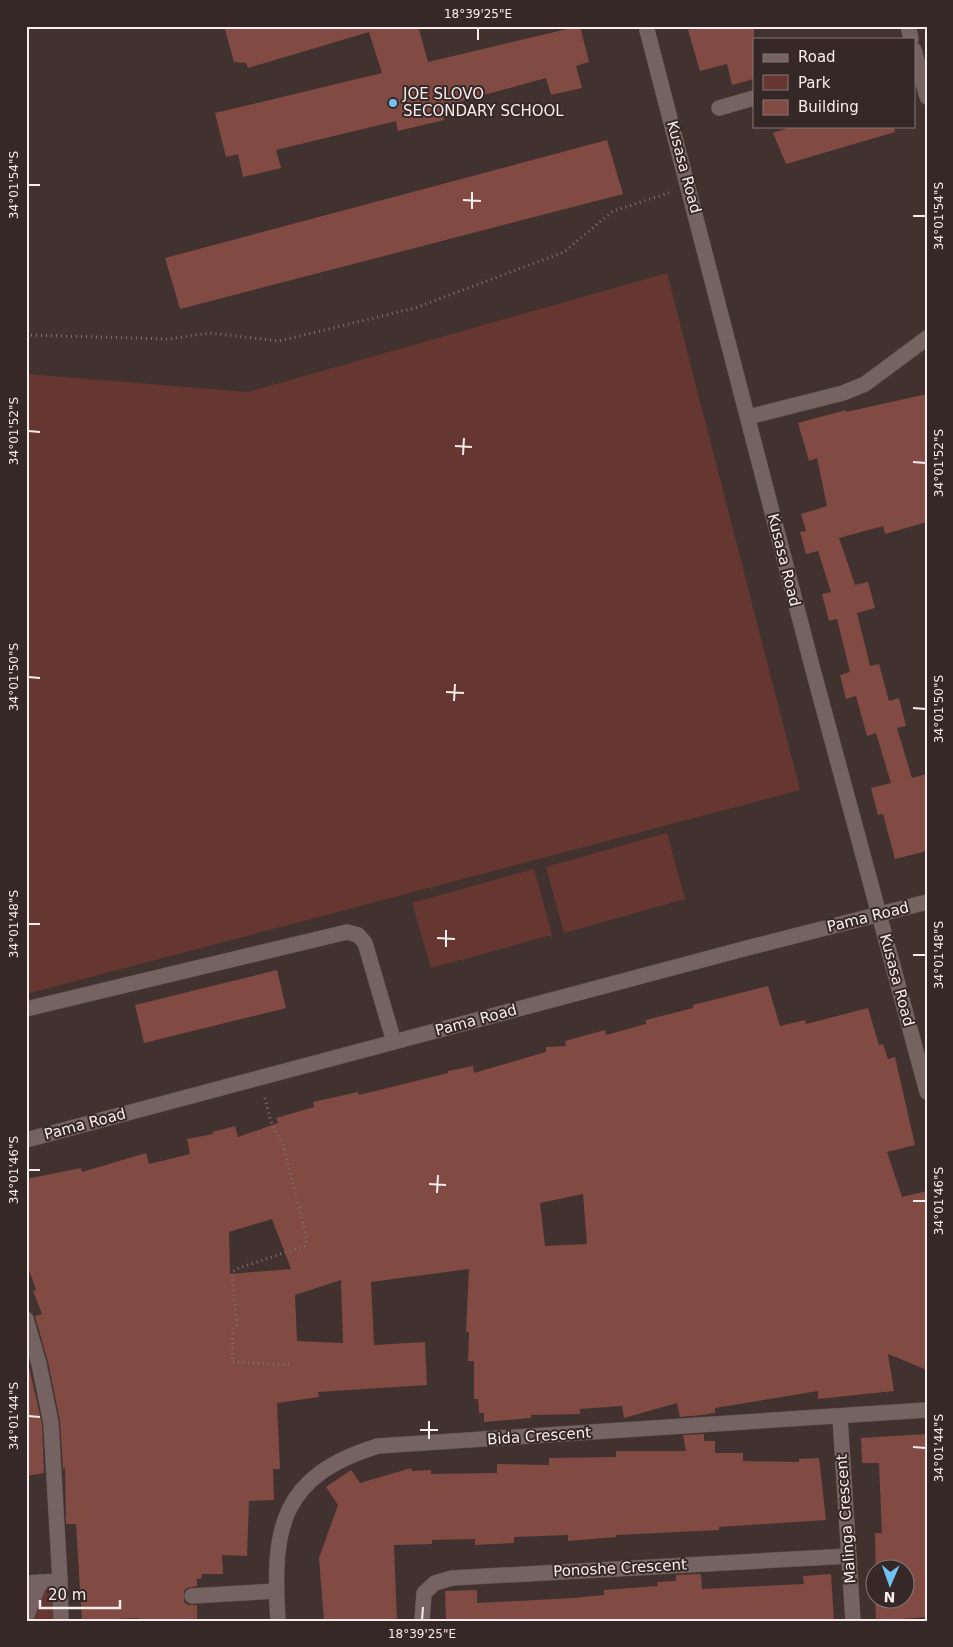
<svg xmlns="http://www.w3.org/2000/svg" width="953" height="1647" viewBox="0 0 953 1647" font-family="'DejaVu Sans',sans-serif">
<style>
.green{fill:#663731}
.building{fill:#814a43;fill-rule:evenodd}
.lines{fill:none;stroke-linecap:round;stroke-linejoin:round}
.minor-casing{stroke:#5d504e;stroke-width:16}
.path{stroke:#7f726f;stroke-width:3;stroke-dasharray:1 4;stroke-linecap:butt}
.minor{stroke:#746360;stroke-width:15}
.ticks{fill:none;stroke:#f7edec;stroke-width:2}
.poi-dot{fill:#70c2f4;stroke:#362826;stroke-width:2}
.labels{text-anchor:middle;stroke-width:4;stroke-linejoin:round;paint-order:stroke}
.poi-label{font-size:15px;fill:#f7edec;stroke:#362826;text-anchor:start}
.street-label{font-size:15px;fill:#f7edec;stroke:#362826}
.neatline{fill:none;stroke:#f7edec;stroke-width:2}
.ticks-label{font-size:12px;text-anchor:middle;fill:#f7edec}
</style>
<rect width="100%" height="100%" fill="#41322f"/>
<g class="green">
<path d="M667 273 800 790 26 994V374L248 392Z"/>
<path d="M667 833 685 899 564 933 546 867Z"/>
<path d="M534 869 552 935 431 968 412 903Z"/>
<path d="M54 1588V1621H26V1589Z"/>
</g>
<g class="building">
<path d="M224 26H418L428 62 580 26 589 62 576 66 582 88 551 95 546 78 440 107 444 120 398 131 396 121 276 150 281 168 243 177 238 154 226 157 215 113 382 73 369 32 248 68 246 63 234 62Z"/>
<path d="M700 26H754V79L732 85 727 64 700 71 688 30Z"/>
<path d="M793 126H894L895 132 786 164 773 133Z"/>
<path d="M607 140 623 194 180 309 165 258Z"/>
<path d="M927 394V522L885 534 883 526 839 538 855 585 868 582 875 608 857 613 870 666 879 664 889 701 899 698 906 726 897 728 912 778 927 774V851L895 859 883 814 878 815 871 788 891 783 876 733 867 736 856 696 846 699 840 675 850 672 837 619 829 621 822 594 831 592 818 551 806 554 800 532 806 531 801 514 827 506 817 458 809 461 798 423 846 410V412Z"/>
<path d="M277 970 286 1008 144 1043 135 1005Z"/>
<path d="M768 986 780 1026 805 1020 806 1024 868 1008 879 1045 883 1044 888 1059 895 1057 915 1145 887 1152 902 1197 927 1191V1370L888 1354 894 1391 818 1399V1391L715 1408V1413L702 1415 680 1417 677 1403 624 1418 622 1406 580 1409V1414L531 1415V1418L484 1422V1413H479L478 1399H474V1361H468L469 1332H466L469 1269 371 1282 374 1345 425 1342 427 1385 318 1392 319 1397 277 1403 280 1469H273L274 1500 249 1501 247 1556 222 1555 223 1574H202L201 1579H197V1586L187 1588 184 1591V1602L188 1605H197V1621H138V1618L82 1621 76 1524H66L65 1468 63 1469 60 1421 48 1362 35 1316 42 1314 33 1291 36 1290 26 1262V1179L81 1168 82 1172 146 1153 149 1164 190 1154 187 1139 213 1134 212 1132 235 1126 238 1137 278 1123 276 1118 314 1107 313 1102 358 1092 359 1095 448 1073V1071L473 1066 474 1073 546 1052V1047L566 1046 565 1041 605 1030 606 1035 646 1024V1020L693 1008V1005ZM583 1194 587 1244 545 1246 540 1203ZM272 1219 291 1269 230 1274 229 1232ZM341 1280 343 1343 297 1341 295 1295Z"/>
<path d="M26 1354 42 1424 44 1473 26 1476Z"/>
<path d="M704 1434V1441H715V1453H743V1461L799 1462V1459L819 1458 826 1520 719 1527V1530L616 1535V1537L568 1541V1535L514 1537V1543L475 1545V1539L432 1540V1544L394 1545 397 1621H324L319 1558 338 1505 326 1487 351 1470 360 1483 411 1468 412 1471 431 1470V1474L497 1473V1464L549 1465V1458L616 1457V1451H686L683 1435Z"/>
<path d="M927 1434V1617L876 1621 875 1598 906 1600V1570H876V1587L875 1533H882L879 1463H862L861 1438Z"/>
<path d="M701 1574 702 1589 804 1584 803 1576 831 1574 834 1621 446 1620 445 1591 477 1590V1603L573 1598 604 1595V1590L658 1586 657 1582 676 1581V1575Z"/>
</g>
<g class="lines">
<defs>
<g id="minor">
<path d="M646 26 813 670 927 1092"/>
<path d="M908 26 911 39"/>
<path d="M914 50 927 97"/>
<path d="M719 108 754 98"/>
<path d="M748 417 843 393 865 384 927 338"/>
<path d="M26 1009 347 932 358 935 365 943 394 1042"/>
<path d="M26 1140 747 948 927 902"/>
<path d="M26 1319 39 1364 51 1423 60 1581 26 1583"/>
<path d="M840 1417 853 1621"/>
<path d="M60 1581 61 1621"/>
<path d="M192 1596 276 1591"/>
<path d="M26 1617 40 1582"/>
<path d="M278 1621C272 1528 280 1476 378 1446L927 1410"/>
<path d="M422 1621 424 1593 435 1583 452 1578 849 1556"/>
</g>
</defs>
<use href="#minor" class="minor-casing"/>
<g class="path">
<path d="M26 335 168 339 210 333 279 341 415 308 564 252 613 211 669 193"/>
<path d="M265 1098 271 1122 283 1145 307 1239 305 1246 236 1269 232 1273 237 1325 233 1330 232 1362 289 1365"/>
</g>
<use href="#minor" class="minor"/>
</g>
<path class="ticks" d="M478 40V28M28 185H40M463 200 481 201M472 209V192M913 216H926M28 431 40 432M455 446 472 447M463 455 464 438M913 462 926 463M28 677 40 678M446 692 464 693M454 701 455 684M913 708 926 709M28 924H40M437 938 455 939M446 947V930M913 955H926M28 1170H40M429 1184 446 1185M437 1193 438 1175M913 1201H926M28 1416 40 1417M420 1430H438M429 1439V1421M913 1447 926 1448M422 1620 423 1607"/>
<circle class="poi-dot" cx="393" cy="103" r="5"/>
<g class="labels">
<g class="poi-label">
<text x="403" y="99">JOE SLOVO<tspan x="403" dy="17">SECONDARY SCHOOL</tspan></text>
</g>
<g class="street-label">
<text transform="translate(684 167) rotate(75)" y="5">Kusasa Road</text>
<text transform="translate(784 560) rotate(76)" y="5">Kusasa Road</text>
<text transform="translate(868 917) rotate(-14)" y="5">Pama Road</text>
<text transform="translate(897 980) rotate(75)" y="5">Kusasa Road</text>
<text transform="translate(476 1020) rotate(-15)" y="5">Pama Road</text>
<text transform="translate(85 1124) rotate(-15)" y="5">Pama Road</text>
<text transform="translate(539 1436) rotate(-4)" y="5">Bida Crescent</text>
<text transform="translate(846 1519) rotate(-94)" y="5">Malinga Crescent</text>
<text transform="translate(620 1568) rotate(-3)" y="5">Ponoshe Crescent</text>
</g>
</g>
<rect width="953" height="1647" fill="none" stroke="#362826" stroke-width="55"/>
<rect x="753" y="38" width="162" height="90" fill="#362826" stroke="#837775"/>
<rect x="763" y="54" width="25" height="8" fill="#746360" stroke="#837775"/>
<text x="798" y="62" font-size="15" fill="#f7edec">Road</text>
<rect x="763" y="75" width="25" height="15" fill="#663731" stroke="#837775"/>
<text x="798" y="88" font-size="15" fill="#f7edec">Park</text>
<rect x="763" y="100" width="25" height="15" fill="#814a43" stroke="#837775"/>
<text x="798" y="112" font-size="15" fill="#f7edec">Building</text>
<g transform="translate(890 1584) rotate(182)"><circle r="24" fill="#362826" stroke="#837775"/>
<path d="M0-4L9 19L0 12L-9 19Z" fill="#70c2f4"/>
<text y="-8" font-size="14" font-weight="bold" text-anchor="middle" fill="#f7edec">N</text>
</g>
<path d="M40 1600v8h80v-8" fill="none" stroke="#f7edec" stroke-width="2.5"/>
<text x="48" y="1600" font-size="15" fill="#f7edec" stroke="#362826" stroke-width="4" paint-order="stroke">20 m</text>
<rect x="28" y="28" width="898" height="1592" class="neatline"/>
<g class="ticks-label">
<text x="478" y="18">18°39'25"E</text>
<text transform="translate(14 185) rotate(-90)" y="4">34°01'54"S</text>
<text transform="translate(939 216) rotate(-90)" y="4">34°01'54"S</text>
<text transform="translate(14 431) rotate(-90)" y="4">34°01'52"S</text>
<text transform="translate(939 463) rotate(-90)" y="4">34°01'52"S</text>
<text transform="translate(14 677) rotate(-90)" y="4">34°01'50"S</text>
<text transform="translate(939 709) rotate(-90)" y="4">34°01'50"S</text>
<text transform="translate(14 924) rotate(-90)" y="4">34°01'48"S</text>
<text transform="translate(939 955) rotate(-90)" y="4">34°01'48"S</text>
<text transform="translate(14 1170) rotate(-90)" y="4">34°01'46"S</text>
<text transform="translate(939 1201) rotate(-90)" y="4">34°01'46"S</text>
<text transform="translate(14 1416) rotate(-90)" y="4">34°01'44"S</text>
<text transform="translate(939 1448) rotate(-90)" y="4">34°01'44"S</text>
<text x="422" y="1638">18°39'25"E</text>
</g>
</svg>
